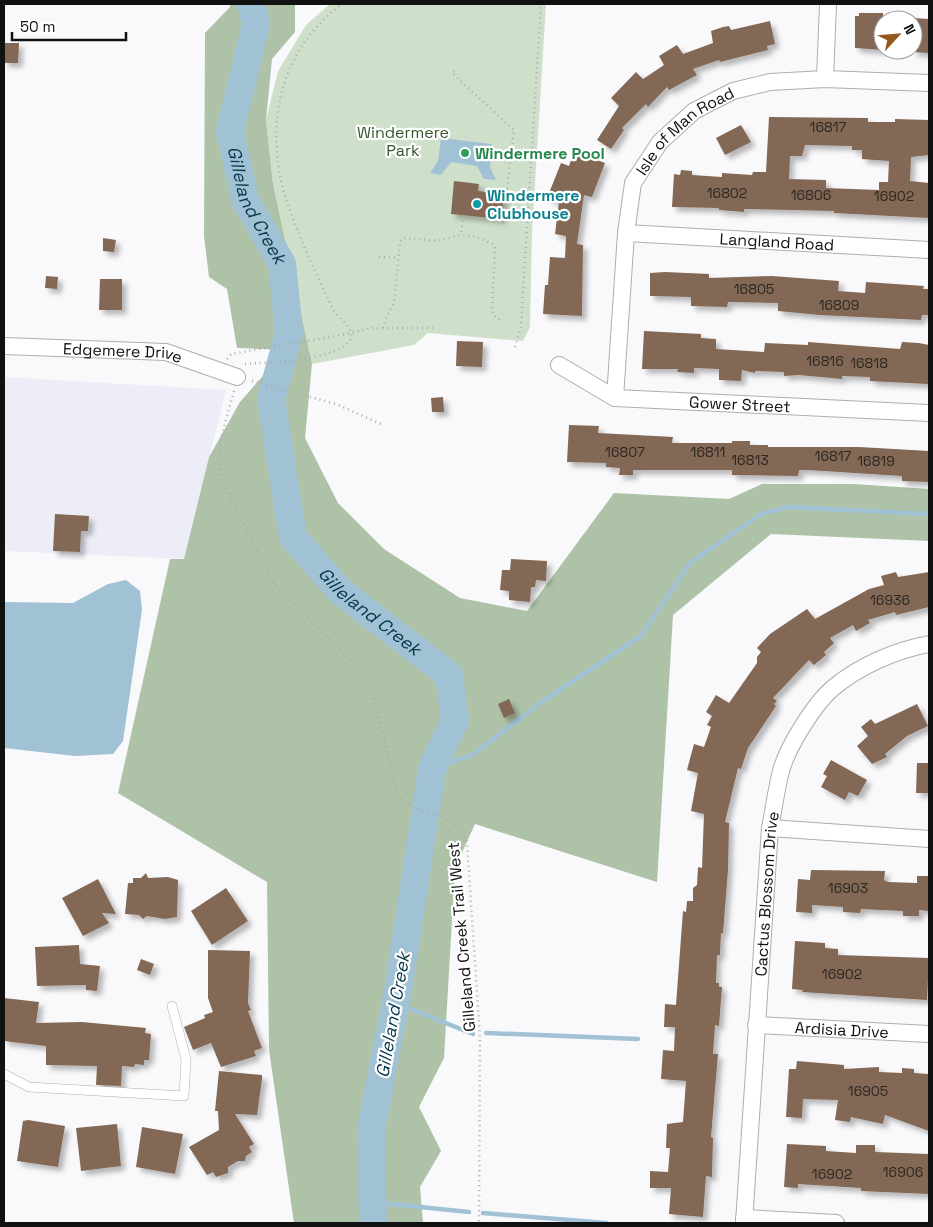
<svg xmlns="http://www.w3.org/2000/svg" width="933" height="1227" viewBox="0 0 933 1227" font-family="'Space Grotesk',sans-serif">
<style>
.built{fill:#ededf7}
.green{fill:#cfe0ca}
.forest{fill:#adc2a7}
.water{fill:#a0c2d4}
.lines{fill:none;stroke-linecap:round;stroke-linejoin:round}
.stream{stroke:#a0c2d4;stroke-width:4.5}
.river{stroke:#a0c2d4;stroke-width:28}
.building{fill:#826854;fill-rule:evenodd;filter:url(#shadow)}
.lane-casing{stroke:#aeaeb1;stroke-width:10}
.street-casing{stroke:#aeaeb1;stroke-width:18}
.path{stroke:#ababad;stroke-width:2.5;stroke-dasharray:1 4;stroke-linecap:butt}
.lane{stroke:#fff;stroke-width:9}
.street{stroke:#fff;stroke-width:16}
.leisure-dot{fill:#2e9e5b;stroke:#fff;stroke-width:2}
.culture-dot{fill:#0f9aa8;stroke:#fff;stroke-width:2}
.labels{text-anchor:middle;stroke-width:4.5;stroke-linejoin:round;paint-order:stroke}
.number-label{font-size:14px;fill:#2d2722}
.park-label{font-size:16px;fill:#35542b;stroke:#fff}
.street-label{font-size:16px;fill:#111112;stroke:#fff}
.leisure-label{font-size:16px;font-weight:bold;fill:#27864d;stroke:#fff;text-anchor:start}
.culture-label{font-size:16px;font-weight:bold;fill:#0d838f;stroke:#fff;text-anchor:start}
.water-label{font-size:18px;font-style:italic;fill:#07374a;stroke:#fff}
</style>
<defs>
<filter id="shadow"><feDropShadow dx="4.5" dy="4.5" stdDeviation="2.5" flood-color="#0004"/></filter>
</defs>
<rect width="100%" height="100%" fill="#f9f9fc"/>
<path class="built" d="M4 377 226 390 184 559 4 551Z"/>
<path class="green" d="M330 4H546L532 233 530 327 523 341 428 333 414 345 312 364 273 184 266 120 278 71 306 25Z"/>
<path class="forest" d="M230 4H295V32L272 59 266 120 273 184 312 364 305 438 338 503 384 549 460 598 527 611 614 493 729 499 762 484H854L929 489V541L771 534 673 615 657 882 475 824 455 868 444 1058 419 1107 441 1151 420 1187 423 1223H294L269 1050 267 882 118 793 170 559H184L209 457 240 402 262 377 286 368 288 350 237 348 227 289 209 277 204 236 205 33 230 7Z"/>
<g class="water">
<path d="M441 138 492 144 490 167 496 180 484 179 477 166 451 162 441 175 430 173 438 161Z"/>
<path d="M126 580 140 591 142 610 123 741 113 754 75 756 4 748V602L73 603 108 584Z"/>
</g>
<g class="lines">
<g class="stream">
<path d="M432 769 472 755 543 701 641 636 690 563 761 514 788 507 929 514"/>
<path d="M396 1003 473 1034"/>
<path d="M486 1033 638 1039"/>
<path d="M371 1202 469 1212"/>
<path d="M483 1213 606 1223"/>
</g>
<path class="river" id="s1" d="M251 4 256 24 230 131 245 199 282 264 289 333 271 399 293 537 340 591 449 675 455 720 432 769 399 985 371 1130 373 1223"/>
</g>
<g class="building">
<path d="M859 13H883V50L855 48V16H859Z"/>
<path d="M913 18 929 19V53L913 52Z"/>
<path d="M770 21 775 44 767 46 768 50 720 62 719 60 693 69 697 75 669 90 667 87 648 107 646 104 622 128 624 130 611 149 597 140 619 106 611 98 636 72 643 79 664 65 659 56 677 45 683 54 713 43 711 31 723 27 729 26 731 30Z"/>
<path d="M4 43H19L18 63H4Z"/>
<path d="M769 117 868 118V122H895V119L929 120V155L911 157 910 181 929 183V218L834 213V211L744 209V212L719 210V208L672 207 674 174 680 175 681 170 692 171V175L722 177V173L752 175 753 172H766ZM805 145 852 146V150H862V159L889 161 888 182H879V190L826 188V180L789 179 790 156H802Z"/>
<path d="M741 125 751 142 725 155 716 138Z"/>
<path d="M574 151 605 163 592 197 584 195 577 244 583 245 582 316 543 314 545 285H548L550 257 565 258 566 236 555 234 559 202 547 198 561 163 569 166Z"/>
<path d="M454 181 479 184 478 191 504 194 502 219 451 214Z"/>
<path d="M103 238 116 240 114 252 103 251Z"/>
<path d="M665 272 709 274V278L772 276 839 281 838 291 865 293 866 282 924 286 923 289H929V315H922L921 320 820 315 778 311V303L728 302 727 307 691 306V297L650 296V273Z"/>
<path d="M46 276 58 277 57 289 45 288Z"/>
<path d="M100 279H122V310H99Z"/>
<path d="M644 331 701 334V338L716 339V349L764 352 765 343 808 345V342L900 349 902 342 919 343 929 345 928 384 870 381V377L842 376V379L799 375 784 376V372L755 371V373L742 370 741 381 719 380V369L694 368V373L677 372 678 369H642Z"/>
<path d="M457 341 483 342 482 367 456 366Z"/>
<path d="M443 397 444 412H432L431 398Z"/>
<path d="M569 425 599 426 598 433 673 437 672 443H732V441H750V445H768V447H859L929 451V482L902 481V476L808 470H799L798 476 732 475V470H633V475H619L620 468 606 467V463L567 462Z"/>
<path d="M55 514 89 516 88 531H81L80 552 53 551Z"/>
<path d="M511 559 547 561 546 581 536 580 535 587H531L530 602 509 600V591L500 590 502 570H510Z"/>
<path d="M896 572 898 577 929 572V607L896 615 895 612 868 620 870 623 856 631 853 625 830 638 834 643 824 652 826 655 814 665 809 660 773 698 777 701 774 704 776 706 748 748 741 769 738 768 725 822 729 823 728 870 723 933H721L720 955H717L716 983H719V987H722L719 1026 715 1025 713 1054H718L711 1137 713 1138 712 1177 706 1176 703 1217 669 1214 671 1188H650V1171L668 1172 670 1148H666L667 1124 683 1122 686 1081 661 1079 663 1050 674 1051 675 1027H664L665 1004 676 1005 683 911 686 912 687 901H693V888L697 885 698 867 702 868 704 814 691 811 698 773 687 770 691 755 694 744 704 747 711 727 707 725 712 716 706 712 716 695 729 703 757 663V657L761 652 757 648 770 634 807 609 815 619 869 589 884 585 881 576Z"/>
<path d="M509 699 515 713 504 718 498 704Z"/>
<path d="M917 704 928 726 907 736 885 754 887 757 872 764 857 746 868 736 861 727 871 719 875 724Z"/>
<path d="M831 760 867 780 858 796 849 792 845 800 821 787 827 776 823 774Z"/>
<path d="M917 763H929V793H916Z"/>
<path d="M811 870 885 871 884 880 888 882 917 883V876H929V911L919 910V916H903V911L861 909 860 913 843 912V907L812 905V913L796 912 798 879 810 880Z"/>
<path d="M146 873 148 878 168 877 178 880 177 917 165 919 147 916 143 919 139 915 125 914 128 883H133V878H141Z"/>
<path d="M98 879 116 914 102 913 109 923 83 936 62 898Z"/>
<path d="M226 888 248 921 212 945 191 911Z"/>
<path d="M795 941 825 943V948L838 949V955L929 958 927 1000 802 992 803 990 792 989Z"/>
<path d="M79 945 80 964 100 966 97 991 86 990V985L37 986 35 947Z"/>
<path d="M208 950 250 951 248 1003 251 1010 248 1011 262 1048 254 1051 256 1056 221 1067 211 1043 193 1050 184 1027 205 1018 204 1015 213 1012 208 998Z"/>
<path d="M141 959 154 964 150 975 137 970Z"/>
<path d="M4 998 39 1002 36 1023 82 1022 146 1028 145 1033 151 1034 149 1060H144V1065L135 1064 134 1067 122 1066 121 1086 96 1085 97 1066 46 1065V1046L4 1041Z"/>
<path d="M797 1061 844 1065V1069L879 1067V1072L902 1073V1068L914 1069V1073L929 1074V1131L885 1115 883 1124 851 1117 850 1122 835 1120 838 1100 803 1099 802 1118 786 1117 789 1069H796Z"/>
<path d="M219 1071 262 1075V1079L257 1115 235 1114 254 1144 249 1147 252 1152 246 1156 245 1161H238L228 1167V1173L216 1177 213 1172 207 1175 189 1147 219 1130 218 1111H215Z"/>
<path d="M28 1120 65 1126 58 1167 17 1161 23 1121Z"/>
<path d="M117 1124 121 1166 81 1171 76 1128Z"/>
<path d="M142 1127 183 1134 175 1174 136 1167Z"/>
<path d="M787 1144 826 1146V1151L856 1153V1145H875V1152L929 1154V1194L861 1191V1188L798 1184V1188L784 1187Z"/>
</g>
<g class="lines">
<defs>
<path id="lane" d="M4 1074 29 1087 184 1096 186 1059 172 1006"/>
<g id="street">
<path d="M825 79 828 4"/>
<path id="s2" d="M626 233 929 250"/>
<path id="s3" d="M4 346 166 352 237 377"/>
<path id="s4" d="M559 365 615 398 929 413"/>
<path id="s5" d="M615 398 626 233 633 183 660 142 694 111 733 91 770 82 825 79 929 83"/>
<path d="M770 828 929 839"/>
<path id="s6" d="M756 1025 929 1034"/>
<path d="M744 1218 836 1223"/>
<path id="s7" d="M744 1223 770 828C774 809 776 790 781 771 787 748 814 704 833 688 859 666 896 650 929 644"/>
</g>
</defs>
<use href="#lane" class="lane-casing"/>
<use href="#street" class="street-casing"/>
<g class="path">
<path d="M454 71 452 73 514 130 503 223 463 217 461 235"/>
<path d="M379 257 398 258"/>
<path d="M383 328 387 316 394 303 400 241 404 238 437 241 461 235 477 237 493 244 495 247 492 310 493 315 500 320"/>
<path d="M515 347 521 326 541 4"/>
<path d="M227 359 231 354 341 335 371 328H433"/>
<path d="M245 364C269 362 336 361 350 340 357 329 337 318 333 309 318 279 304 247 292 216 262 140 273 55 342 4"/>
<path d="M252 381 336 404 381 424"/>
<path d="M234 391C226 422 214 451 222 481L275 586 355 664C377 692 381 727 389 761 391 772 393 788 400 797 420 820 455 808 467 843L480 1038 479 1223"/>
</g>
<use href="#lane" class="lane"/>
<use href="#street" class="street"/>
</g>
<circle class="leisure-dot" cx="465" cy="153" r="5"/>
<circle class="culture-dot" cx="477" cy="204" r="5"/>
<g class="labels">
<g class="number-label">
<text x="828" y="132">16817</text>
<text x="727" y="198">16802</text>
<text x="811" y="200">16806</text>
<text x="894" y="201">16902</text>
<text x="754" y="294">16805</text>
<text x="839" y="310">16809</text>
<text x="825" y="366">16816</text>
<text x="869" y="368">16818</text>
<text x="625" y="457">16807</text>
<text x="708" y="457">16811</text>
<text x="833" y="461">16817</text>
<text x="750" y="465">16813</text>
<text x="876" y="466">16819</text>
<text x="890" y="605">16936</text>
<text x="848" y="893">16903</text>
<text x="842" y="979">16902</text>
<text x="868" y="1096">16905</text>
<text x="903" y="1177">16906</text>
<text x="832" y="1179">16902</text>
</g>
<g class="park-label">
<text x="403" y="138">Windermere<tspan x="403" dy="18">Park</tspan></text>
</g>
<g class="street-label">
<text dy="6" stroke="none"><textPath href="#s5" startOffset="291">Isle of Man Road</textPath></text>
<text dy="6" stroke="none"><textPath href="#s2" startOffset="151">Langland Road</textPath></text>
<text dy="6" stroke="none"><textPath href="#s3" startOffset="119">Edgemere Drive</textPath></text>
<text dy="6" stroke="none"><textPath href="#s4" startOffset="190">Gower Street</textPath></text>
<text dy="6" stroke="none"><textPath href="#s7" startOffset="330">Cactus Blossom Drive</textPath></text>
<text transform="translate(461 937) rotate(-95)" y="6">Gilleland Creek Trail West</text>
<text dy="6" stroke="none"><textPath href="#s6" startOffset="86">Ardisia Drive</textPath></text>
</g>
<g class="leisure-label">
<text x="475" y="159">Windermere Pool</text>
</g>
<g class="culture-label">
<text x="487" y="201">Windermere<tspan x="487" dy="18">Clubhouse</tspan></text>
</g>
<g class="water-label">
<text dy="6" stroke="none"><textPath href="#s1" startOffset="210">Gilleland Creek</textPath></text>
<text dy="6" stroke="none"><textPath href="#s1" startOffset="660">Gilleland Creek</textPath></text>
<text transform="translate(393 1015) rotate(-80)" y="6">Gilleland Creek</text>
</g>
</g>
<rect width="933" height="1227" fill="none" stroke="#111112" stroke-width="10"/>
<g transform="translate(898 35) rotate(64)"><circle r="24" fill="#ffffff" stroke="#a0a0a0"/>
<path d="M0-4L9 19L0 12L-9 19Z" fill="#95571b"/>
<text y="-8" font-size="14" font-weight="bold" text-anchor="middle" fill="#111112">N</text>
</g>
<path d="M12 32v8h114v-8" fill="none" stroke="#111112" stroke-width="2.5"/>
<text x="20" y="32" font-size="15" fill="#111112" stroke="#ffffff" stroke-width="4" paint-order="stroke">50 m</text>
</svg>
